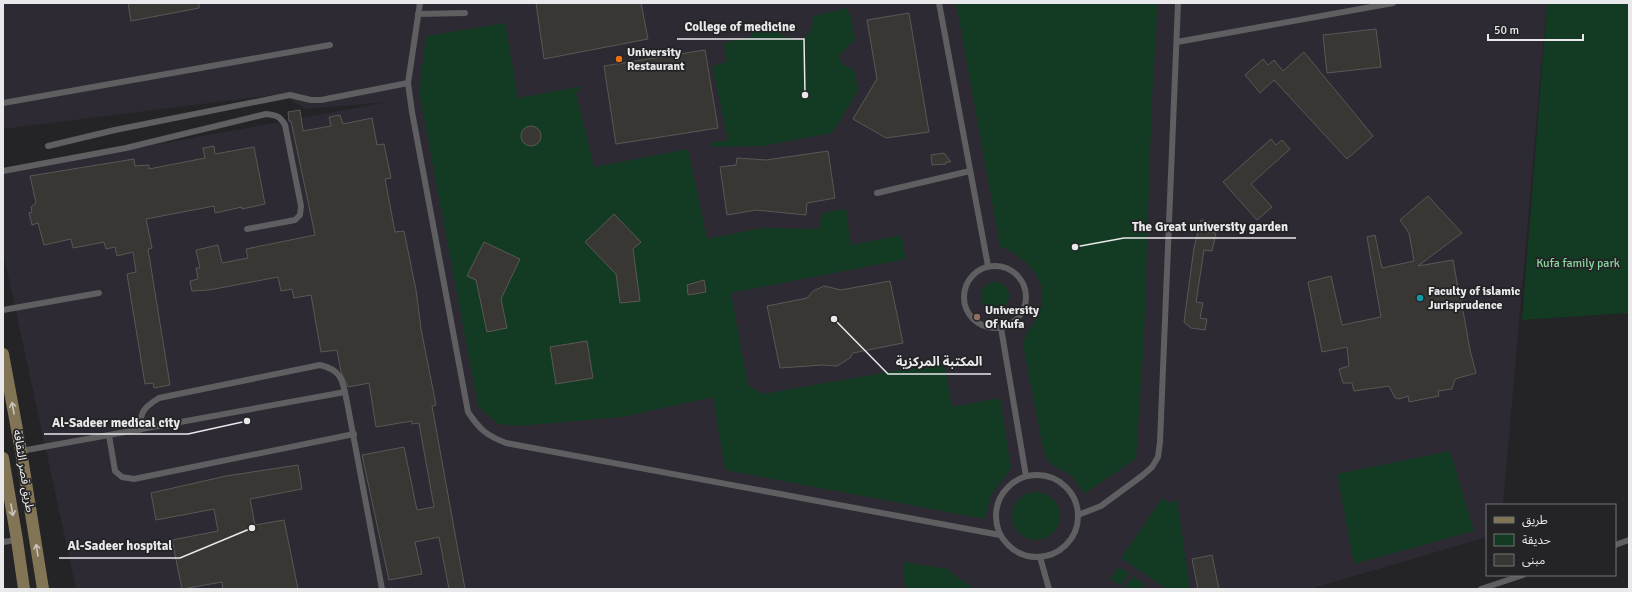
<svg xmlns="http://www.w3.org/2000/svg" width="1632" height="592" viewBox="0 0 1632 592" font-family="Signika,'Noto Sans Arabic',sans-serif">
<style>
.built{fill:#2d2a33}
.green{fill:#133a22}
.building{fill:#393734;stroke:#5a5855}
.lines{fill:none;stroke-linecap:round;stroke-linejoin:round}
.lane{stroke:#5f5e61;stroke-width:6}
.secondary{stroke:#827555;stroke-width:12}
.oneway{stroke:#cac6bd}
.food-dot{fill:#e8710a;stroke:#242326;stroke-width:1.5}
.culture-dot{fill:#0f9aa8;stroke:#242326;stroke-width:1.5}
.education-dot{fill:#8d6e63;stroke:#242326;stroke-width:1.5}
.labels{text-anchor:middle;stroke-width:3.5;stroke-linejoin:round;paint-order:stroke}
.poi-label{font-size:12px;font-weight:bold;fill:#e9e8ea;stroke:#242326;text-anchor:start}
.park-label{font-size:12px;fill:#88d7a1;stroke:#242326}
.street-label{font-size:12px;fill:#e9e8ea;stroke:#242326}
.leader{fill:none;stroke:#e9e8ea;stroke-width:1.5}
.callout-dot{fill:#e9e8ea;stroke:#242326;stroke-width:1.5}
.callout-label{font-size:13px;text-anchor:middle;font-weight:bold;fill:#e9e8ea;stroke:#242326;stroke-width:3.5;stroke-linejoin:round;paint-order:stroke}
</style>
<rect width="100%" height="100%" fill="#242326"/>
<path class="built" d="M3 3H1547L1503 505H1487V537L1310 589H76L3 252V173L388 102 305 109 282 94 3 129Z"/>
<g class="green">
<path d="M956 3H1158L1152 97 1144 337 1136 459 1085 493C1078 488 1077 481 1071 476 1066 471 1058 469 1052 465 1047 461 1045 454 1043 448L1023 346C1024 342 1024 338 1026 334 1029 328 1035 323 1038 316 1052 282 1029 259 1000 246Z"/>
<path d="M1547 3H1629V313L1522 320Z"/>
<path d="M847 8 852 21 855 40 839 55 842 64 854 70 858 91 832 133 762 146 711 147 709 143 728 140 712 66 727 62 723 43 752 37V32L776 27C783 38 791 40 803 39L812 29 813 16Z"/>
<path d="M505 23 518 98 583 86 576 93 594 167 688 149 707 239 761 228 819 229 822 213 846 209 851 245 901 235 906 259 731 293 748 385 763 394 944 362 952 407 1000 398 1011 468 991 495 985 519 725 470 713 397 622 417 518 426 498 424 478 406 419 91 426 36Z"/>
<circle cx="995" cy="296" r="14"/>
<path d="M1450 451 1474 531 1354 564 1337 474Z"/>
<circle cx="1036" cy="516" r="24"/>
<path d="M1163 497 1165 501 1170 503 1177 499 1190 589H1167L1121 558Z"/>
<path d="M903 562 949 569 951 573 972 587 970 589H905Z"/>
<path d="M1118 567 1129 573 1121 586 1110 579Z"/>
<path d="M1133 576 1145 584 1142 589 1124 588Z"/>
</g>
<g class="building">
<path d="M128 3H199V8L131 21Z"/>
<path d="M536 3H641L648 39 544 59Z"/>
<path d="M909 13 929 132 886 138 853 119 877 79 867 20Z"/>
<path d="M1376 29 1381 67 1327 73 1323 35Z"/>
<path d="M705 50 718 128 616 144 604 66Z"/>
<path d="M1304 52 1373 136 1347 159 1274 80 1260 93 1245 75 1263 59 1268 65 1274 60 1283 71Z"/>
<path d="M300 110 303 131 331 126 329 117 340 115 343 124 372 118 377 145 384 144 391 178 385 179 395 232 404 231 416 290 421 329 436 405 432 406 465 589H449L439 537 415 542 422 574 389 580 362 455 404 447 417 510 434 507 419 423 412 424V421L376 427 369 383 348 387 341 372 337 350 321 352 311 295 294 298 292 289 281 291 278 277 209 290 192 291 190 281 198 279 196 268H200L196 250 218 245 222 263 248 258 246 249 315 235 291 121H289L288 112Z"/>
<circle cx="531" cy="136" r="10"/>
<path d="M1271 139 1276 145 1282 140 1290 149 1251 184 1272 207 1257 220 1223 182Z"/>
<path d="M214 146 215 154 254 147 265 204 242 209V207L215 213 214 206 146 219 152 248 148 249 170 385 154 388 153 383 145 384 127 274 136 272 133 252 117 256 115 247 106 249 104 242 73 248 71 239 44 245 38 223 32 225 29 213 32 212 31 207 36 203 30 176 134 159 135 166 149 165V169L205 158 203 148Z"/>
<path d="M828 151 835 198 807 203 806 215 756 210 727 215 720 167 736 165 737 158 766 160Z"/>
<path d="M944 153 951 162H946V164L932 165 931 155Z"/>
<path d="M1428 196 1462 233 1418 266 1453 260 1458 288H1459L1470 350 1476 373 1455 379 1452 389 1438 391 1439 396 1409 402 1408 396 1399 399 1395 398 1389 386 1354 391 1352 383H1343L1339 369 1349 366 1347 347 1322 352 1308 282 1331 276 1342 325 1381 317 1367 237 1375 235 1382 268 1414 261 1409 233 1400 220Z"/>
<path d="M614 214 641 242 633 249 640 301 620 303 616 274 585 242Z"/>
<path d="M1201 220 1209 222 1207 232 1216 233 1212 251 1204 250 1196 302 1203 303 1200 318 1207 319 1205 330 1191 328 1184 322 1194 248Z"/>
<path d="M484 242 520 259 501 299 507 328 487 332 476 280 467 276Z"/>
<path d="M704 280 706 292 688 295 687 285Z"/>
<path d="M890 281 903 343 853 353 850 358 837 366 823 365 780 368 767 306 807 298 813 291 824 286 841 290Z"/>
<path d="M587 341 593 378 556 384 550 347Z"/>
<path d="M298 465 302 489 250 499 255 525 284 520 298 589H223L222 582 182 589 172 540 218 531 214 509 156 520 151 493 226 476Z"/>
<path d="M1212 555 1219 589H1198L1192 559Z"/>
</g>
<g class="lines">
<g class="lane">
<path d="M420 3 408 83 412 112 468 412C480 430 486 435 506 443L1000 535"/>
<path d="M939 3 988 266"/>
<path d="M418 14 465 13"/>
<path d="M1177 42 1393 3"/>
<path d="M3 103 330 45"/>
<path d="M48 146 115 130 290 95 311 100H321L408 83"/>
<path d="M3 171 126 148 266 114C276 115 280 116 285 125L301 206 300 215 295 220 247 229"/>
<path d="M877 193 970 171"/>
<circle cx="995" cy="297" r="31"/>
<path d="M3 310 99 293"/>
<path d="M1001 328 1026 476"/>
<path d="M139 430C141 411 143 408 159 398L320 365C343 370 343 383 347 402L382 589"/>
<path d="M109 435 115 471 122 477 134 479 354 434"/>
<path d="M21 451 345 392"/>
<circle cx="1037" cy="516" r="41"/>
<path d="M1078 515 1101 506 1143 475 1152 467 1158 457 1160 442 1178 3"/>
<path d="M3 542 17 540"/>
<path d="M1615 545 1629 540"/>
<path d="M1040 557 1049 589"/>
<path d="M1481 589 1523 575"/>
</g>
<g class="secondary">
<path d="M3 354 21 451 43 589"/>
<path d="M3 458 17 540 24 589"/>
</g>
</g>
<defs><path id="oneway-shaft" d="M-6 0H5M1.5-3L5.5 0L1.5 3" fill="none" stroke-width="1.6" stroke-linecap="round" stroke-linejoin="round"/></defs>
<g class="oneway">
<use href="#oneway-shaft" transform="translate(13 408) rotate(-100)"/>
<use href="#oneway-shaft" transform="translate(12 510) rotate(80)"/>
<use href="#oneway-shaft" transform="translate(37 550) rotate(-99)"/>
</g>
<circle class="food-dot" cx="619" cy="59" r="4"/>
<circle class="culture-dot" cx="1420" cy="298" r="4"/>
<circle class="education-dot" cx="977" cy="317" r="4"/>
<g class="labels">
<g class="poi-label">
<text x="627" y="56">University<tspan x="627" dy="14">Restaurant</tspan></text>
<text x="1428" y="295">Faculty of islamic<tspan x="1428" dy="14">Jurisprudence</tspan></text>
<text x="985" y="314">University<tspan x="985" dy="14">Of Kufa</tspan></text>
</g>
<g class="park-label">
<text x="1578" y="267">Kufa family park</text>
</g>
<g class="street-label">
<text transform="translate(24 471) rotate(81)" y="4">طريق قصر الثقافة</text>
</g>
</g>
<path class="leader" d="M805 95L804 39H677M1075 247L1124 238H1296M834 319L888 374H991M247 421L188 434H44M252 528L180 558H59"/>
<g class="callout-dot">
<circle cx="805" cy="95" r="4"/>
<circle cx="1075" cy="247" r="4"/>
<circle cx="834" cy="319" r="4"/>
<circle cx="247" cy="421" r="4"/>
<circle cx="252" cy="528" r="4"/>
</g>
<g class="callout-label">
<text x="740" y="31">College of medicine</text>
<text x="1210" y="231">The Great university garden</text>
<text x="939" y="366">المكتبة المركزية</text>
<text x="116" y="427">Al-Sadeer medical city</text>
<text x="120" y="550">Al-Sadeer hospital</text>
</g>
<rect width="1632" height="592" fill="none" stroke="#e9e8ea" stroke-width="8"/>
<rect x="1486" y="504" width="130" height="72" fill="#242326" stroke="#737274"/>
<rect x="1494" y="517" width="20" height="6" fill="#827555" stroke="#737274"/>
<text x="1522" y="524" font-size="12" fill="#e9e8ea">طريق</text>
<rect x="1494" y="534" width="20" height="12" fill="#133a22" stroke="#737274"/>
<text x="1522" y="544" font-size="12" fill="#e9e8ea">حديقة</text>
<rect x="1494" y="554" width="20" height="12" fill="#393734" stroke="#737274"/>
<text x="1522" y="564" font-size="12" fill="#e9e8ea">مبنى</text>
<path d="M1488 34v6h95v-6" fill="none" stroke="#e9e8ea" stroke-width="2"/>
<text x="1494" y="34" font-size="12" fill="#e9e8ea" stroke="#242326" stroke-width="3" paint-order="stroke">50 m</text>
</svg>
